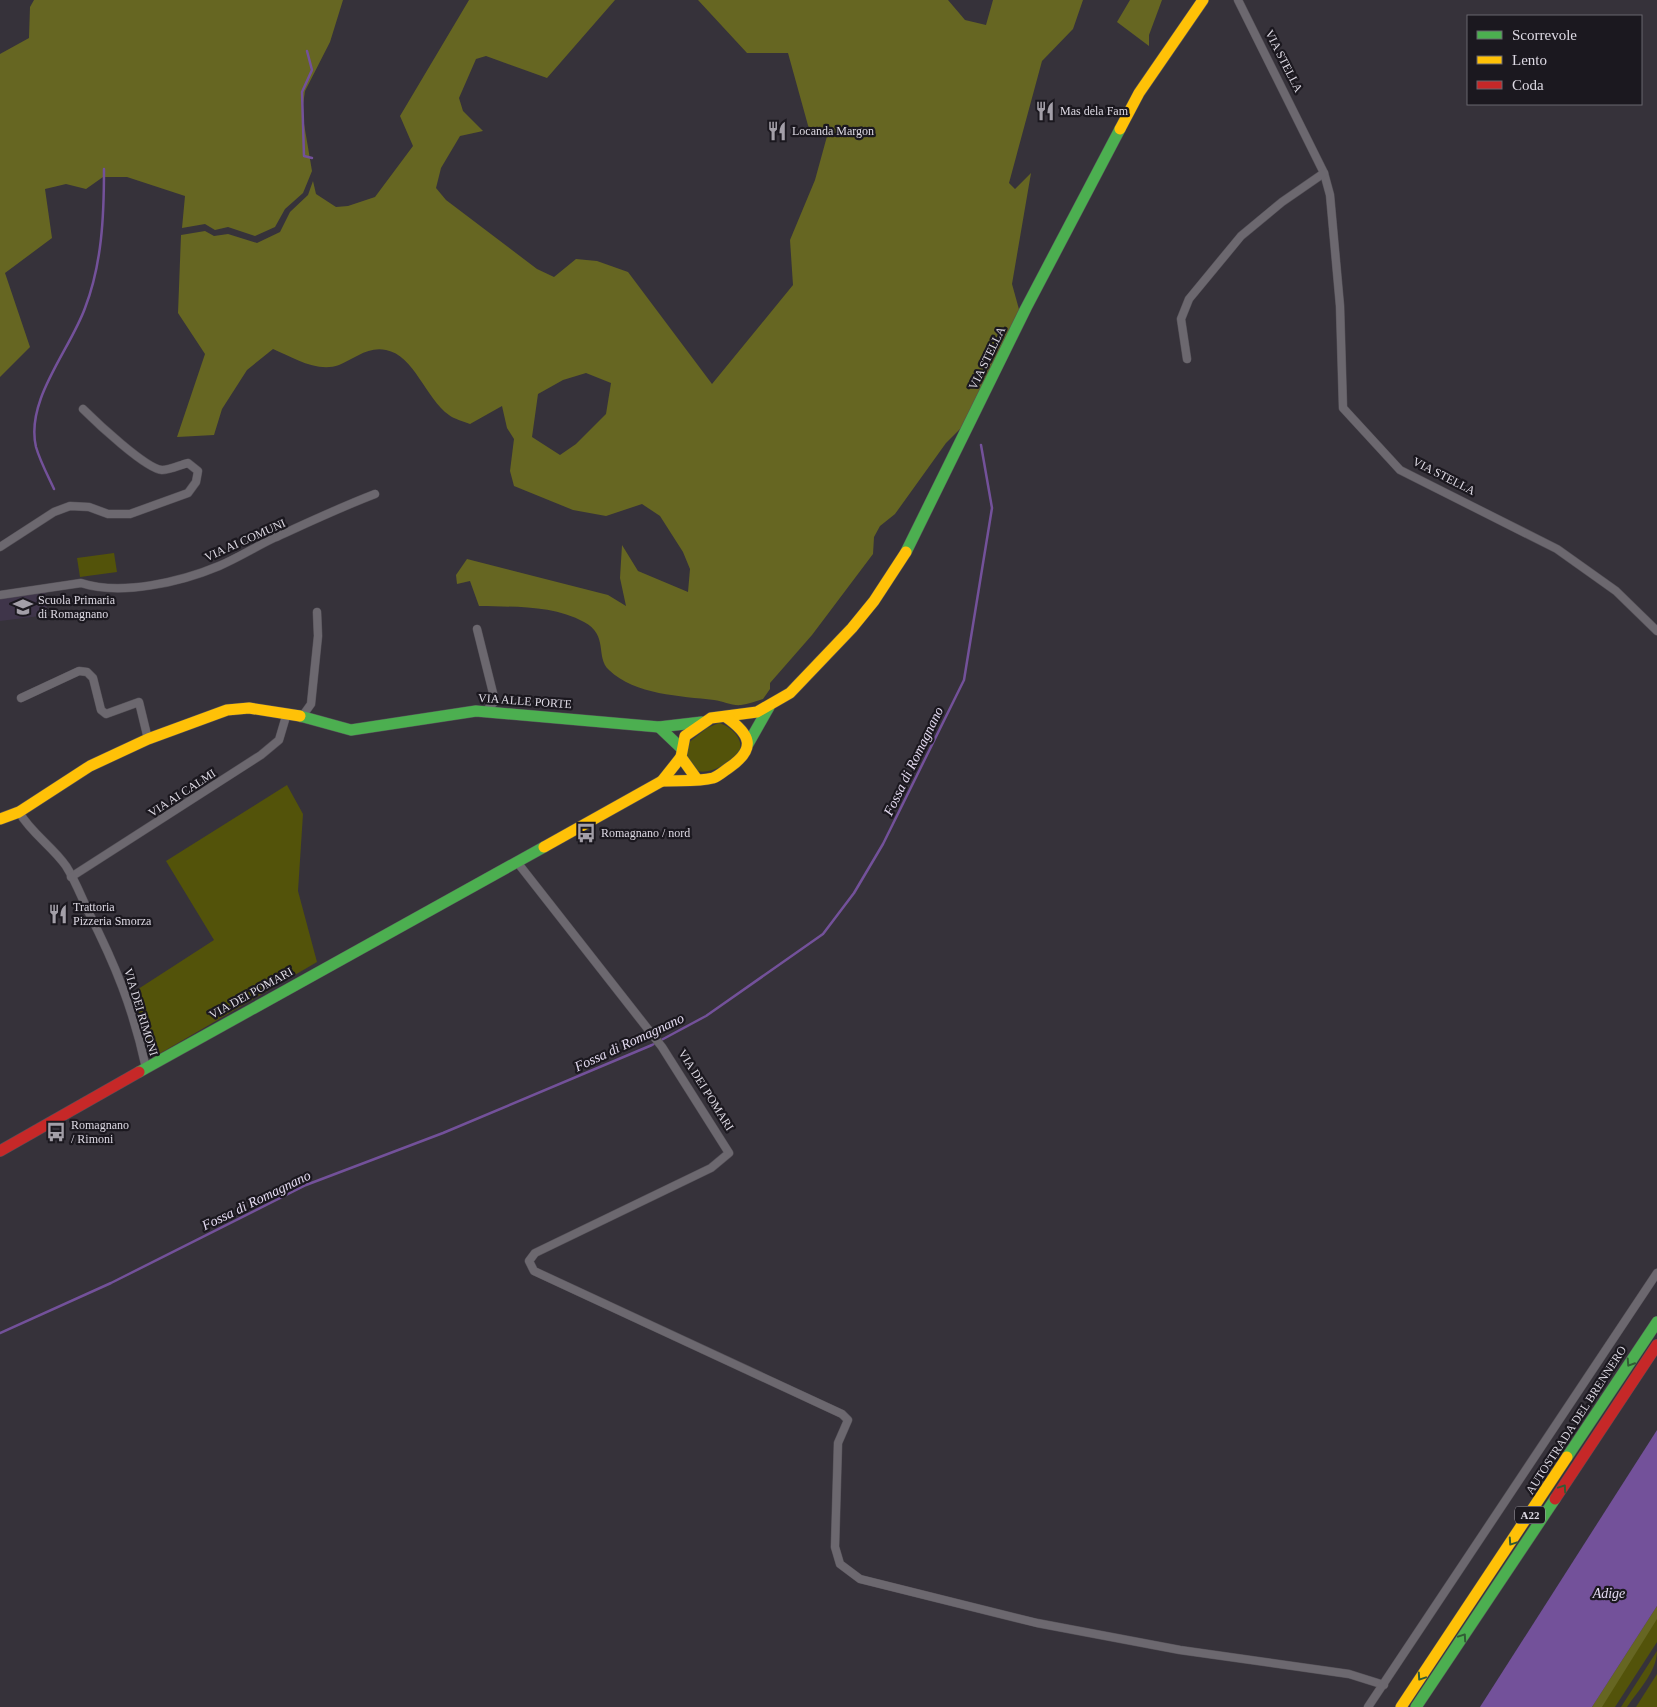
<svg xmlns="http://www.w3.org/2000/svg" width="1657" height="1707" viewBox="0 0 1657 1707" font-family="'Times New Roman',serif">
<style>
.built{fill:#3f354a}
.green{fill:#53530a}
.forest{fill:#662;fill-rule:evenodd}
.water{fill:#73519a}
.lines{fill:none;stroke-linecap:round;stroke-linejoin:round}
.stream{stroke:#73519a;stroke-width:2.5}
.street-casing{stroke:#545057;stroke-width:9}
.fast-casing{stroke:#545057;stroke-width:12}
.slow-casing{stroke:#545057;stroke-width:12}
.jam-casing{stroke:#545057;stroke-width:12}
.street{stroke:#6c686f;stroke-width:8}
.fast{stroke:#4caf50;stroke-width:11}
.slow{stroke:#ffc107;stroke-width:11}
.jam{stroke:#c62828;stroke-width:11}
.oneway{stroke:#315c35}
.labels{text-anchor:middle;stroke-width:4.5;stroke-linejoin:round;paint-order:stroke}
.shield{fill:#1b181f;stroke:#a4a0a9;stroke-width:1}
.shield-label{font-size:11px;font-weight:bold;fill:#dedae4}
.street-label{font-size:12px;fill:#dedae4;stroke:#1b181f}
.poi-label{font-size:12px;fill:#dedae4;stroke:#1b181f;text-anchor:start}
.water-label{font-size:14px;font-style:italic;fill:#e3daf0;stroke:#1b181f}
</style>
<rect width="100%" height="100%" fill="#36323a"/>
<path class="built" d="M45 591 48 615 0 621V598Z"/>
<g class="green">
<path d="M114 553 117 572 80 577 77 558Z"/>
<path d="M719 723C733 727 749 744 735 758 732 761 726 764 722 766 698 778 685 771 687 744L707 728Z"/>
<path d="M287 785 303 814 298 891 317 962 154 1057 132 993 214 940 166 861Z"/>
<path d="M1657 1606V1642L1615 1707H1592Z"/>
<path d="M1657 1651C1657 1671 1638 1691 1627 1707H1621Z"/>
<path d="M1657 1674V1707H1636Z"/>
</g>
<g class="forest">
<path d="M34 0H343L330 42 305 91 302 112 312 171 303 193 285 209 275 227 255 236 228 227 215 230 205 224 182 228 185 196 127 177H103L86 189 66 184 45 189 52 238 5 273 30 347 0 377V54L29 38 30 7Z"/>
<path d="M469 0H615L547 78 486 56 476 59 459 98 463 111 483 131 460 136 441 168 436 188 446 200 537 269 554 277 576 259 597 261 628 272 712 384 793 285 790 240 815 180 829 129H809L788 53H747L698 0H948L965 20 986 25 993 0H1083L1073 29 1042 61 1009 183 1015 189 1031 173 1012 284 1020 313 964 425 946 443 895 514 880 526 874 537 873 554 812 635 770 683V689L763 699C756 701 748 704 741 705 732 706 723 701 714 700 681 696 635 695 609 670 595 657 609 635 584 622 553 605 512 607 479 606L470 581 457 584 456 575 467 559 608 595 626 606 620 578 622 545 638 571 688 592 690 569 683 552 660 516 642 504 606 516 573 510 514 486 510 471 514 439 507 428 502 406 470 424C463 421 454 419 449 415 426 399 414 355 386 350 368 346 354 359 339 365 317 373 292 357 273 349L247 370 222 409 214 435 177 437 205 354 178 313 181 235 205 231 214 236 228 234 257 243 280 232 290 212 308 195 313 181 316 194 336 207 348 206 375 197 413 146 400 116ZM586 373 611 383 606 414 576 444 560 455 532 437 538 394 563 380Z"/>
<path d="M1130 0H1162L1149 35V46L1117 22Z"/>
<path d="M1657 1606V1619L1602 1707H1592Z"/>
</g>
<path class="water" d="M1657 1430V1606L1592 1707H1480Z"/>
<g class="lines">
<g class="stream">
<path d="M307 51 312 70 302 92 304 156 312 158"/>
<path d="M54 489C48 476 40 461 36 447 25 400 70 350 85 308 102 264 104 216 104 169"/>
<path d="M0 1333 111 1283 306 1185 443 1133 652 1045 706 1016 823 934 854 893 883 844 964 680 992 508 981 445"/>
</g>
<defs>
<g id="street">
<path d="M1238 0 1324 173 1330 195 1340 306 1343 408 1400 470 1557 549 1616 591 1657 631"/>
<path d="M1187 359 1181 319 1189 299 1241 236 1282 202 1324 173"/>
<path d="M0 547 54 512 70 506 89 507 108 514H130L188 493 196 482 198 471 188 463C180 465 170 470 162 470 146 469 96 422 83 409"/>
<path d="M0 595 81 583C121 596 181 582 219 566 238 558 255 547 274 538 307 523 341 507 375 494"/>
<path d="M477 629 495 701 486 711"/>
<path d="M21 698 79 671 87 672 93 678 101 710 106 714 139 702 148 739"/>
<path d="M301 718 311 704 318 636 317 612"/>
<path d="M19 812C31 833 52 846 66 866 75 880 81 896 88 911 115 964 133 1008 146 1068"/>
<path d="M517 862 662 1047 729 1153 711 1168 535 1253 529 1261 534 1271 842 1414 848 1420 838 1443 835 1547 840 1564 860 1579 1037 1623 1180 1650 1349 1674 1384 1685"/>
<path d="M71 877 261 755 279 740 287 713"/>
<path d="M1368 1707 1657 1273"/>
</g>
<g id="fast">
<path d="M906 552 1026 308 1120 129"/>
<path d="M300 716 351 730 476 711 659 727 702 722"/>
<path d="M659 727 681 748"/>
<path d="M748 744 769 707"/>
<path d="M139 1072 544 847"/>
<path d="M1567 1457 1657 1322"/>
<path d="M1416 1707 1555 1499"/>
</g>
<g id="slow">
<path d="M1120 129 1139 93 1203 0"/>
<path d="M696 778 681 757 685 736 711 718 757 712 790 693 852 628 874 601 906 552"/>
<path d="M662 781C678 780 698 782 713 778 719 776 725 770 730 767 757 748 750 734 726 717"/>
<path d="M0 819 19 812 90 766 148 739 227 710 249 708 300 716"/>
<path d="M544 847 662 781 681 757"/>
<path d="M1401 1707 1567 1457"/>
</g>
<g id="jam">
<path d="M0 1151 139 1072"/>
<path d="M1555 1499 1657 1345"/>
</g>
</defs>
<use href="#street" class="street-casing"/>
<use href="#fast" class="fast-casing"/>
<use href="#slow" class="slow-casing"/>
<use href="#jam" class="jam-casing"/>
<use href="#street" class="street"/>
<use href="#fast" class="fast"/>
<use href="#slow" class="slow"/>
<use href="#jam" class="jam"/>
</g>
<defs><path id="oneway-chevron" d="M-2-3.5L2.5 0L-2 3.5" fill="none" stroke-width="1.6" stroke-linecap="round" stroke-linejoin="round" transform="scale(1.25)"/></defs>
<g class="oneway">
<use href="#oneway-chevron" transform="translate(1630 1363) rotate(123)"/>
<use href="#oneway-chevron" transform="translate(1563 1488) rotate(-56)"/>
<use href="#oneway-chevron" transform="translate(1512 1542) rotate(124)"/>
<use href="#oneway-chevron" transform="translate(1463 1637) rotate(-56)"/>
<use href="#oneway-chevron" transform="translate(1421 1677) rotate(124)"/>
</g>
<defs>
<symbol id="restaurant-bare" viewBox="-9 -9 18 18"><path d="M-5-6h1v4h1v-4h1v4h1v-4h1v5L-1.5 .5V6h-2V.5L-5-1ZM5-6V6H3V1.5H1.5Q1.5-4 5-6Z" fill="#a39fa8" stroke="#1b181f" stroke-width="2.5" paint-order="stroke"/></symbol>
<symbol id="school-bare" viewBox="-9 -9 18 18"><path d="M0-5L7-2L0 1L-7-2ZM-4 1L0 2.5L4 1V4Q0 6-4 4Z" fill="#a39fa8" stroke="#1b181f" stroke-width="2.5" paint-order="stroke"/></symbol>
<symbol id="bus-bare" viewBox="-9 -9 18 18"><path d="M-5-6H5V4H4V6H2V4H-2V6H-4V4H-5ZM-3.5-4V0h7V-4ZM-3.5 1.2v1.5H-2V1.2ZM2 1.2v1.5H3.5V1.2Z" fill="#a39fa8" stroke="#1b181f" stroke-width="2.5" paint-order="stroke"/></symbol>
</defs>
<g fill-rule="evenodd">
<use href="#restaurant-bare" x="1031" y="97" width="28" height="28"/>
<use href="#restaurant-bare" x="763" y="117" width="28" height="28"/>
<use href="#school-bare" x="9" y="593" width="28" height="28"/>
<use href="#bus-bare" x="572" y="819" width="28" height="28"/>
<use href="#restaurant-bare" x="44" y="900" width="28" height="28"/>
<use href="#bus-bare" x="42" y="1118" width="28" height="28"/>
</g>
<g class="labels">
<rect class="shield" x="1515" y="1506.5" width="30" height="17" rx="4"/>
<g class="shield-label">
<text x="1530" y="1519">A22</text>
</g>
<g class="street-label">
<text transform="translate(1284 61) rotate(63)" y="4">VIA STELLA</text>
<text transform="translate(987 358) rotate(-64)" y="4">VIA STELLA</text>
<text transform="translate(1444 476) rotate(27)" y="4">VIA STELLA</text>
<text transform="translate(245 540) rotate(-24)" y="4">VIA AI COMUNI</text>
<text transform="translate(525 701) rotate(4)" y="4">VIA ALLE PORTE</text>
<text transform="translate(182 793) rotate(-33)" y="4">VIA AI CALMI</text>
<text transform="translate(251 993) rotate(-29)" y="4">VIA DEI POMARI</text>
<text transform="translate(141 1012) rotate(73)" y="4">VIA DEI RIMONI</text>
<text transform="translate(706 1090) rotate(58)" y="4">VIA DEI POMARI</text>
<text transform="translate(1576 1420) rotate(-57)" y="4">AUTOSTRADA DEL BRENNERO</text>
</g>
<g class="poi-label">
<text x="1060" y="115">Mas dela Fam</text>
<text x="792" y="135">Locanda Margon</text>
<text x="38" y="604">Scuola Primaria<tspan x="38" dy="14">di Romagnano</tspan></text>
<text x="601" y="837">Romagnano / nord</text>
<text x="73" y="911">Trattoria<tspan x="73" dy="14">Pizzeria Smorza</tspan></text>
<text x="71" y="1129">Romagnano<tspan x="71" dy="14">/ Rimoni</tspan></text>
</g>
<g class="water-label">
<text transform="translate(913 761) rotate(-64)" y="5">Fossa di Romagnano</text>
<text transform="translate(629 1042) rotate(-25)" y="5">Fossa di Romagnano</text>
<text transform="translate(256 1200) rotate(-26)" y="5">Fossa di Romagnano</text>
<text x="1609" y="1598">Adige</text>
</g>
</g>
<rect x="1467" y="15" width="175" height="90" fill="#1b181f" stroke="#69666e"/>
<rect x="1477" y="31" width="25" height="8" fill="#4caf50" stroke="#69666e"/>
<text x="1512" y="40" font-size="15" fill="#dedae4">Scorrevole</text>
<rect x="1477" y="56" width="25" height="8" fill="#ffc107" stroke="#69666e"/>
<text x="1512" y="65" font-size="15" fill="#dedae4">Lento</text>
<rect x="1477" y="81" width="25" height="8" fill="#c62828" stroke="#69666e"/>
<text x="1512" y="90" font-size="15" fill="#dedae4">Coda</text>
</svg>
